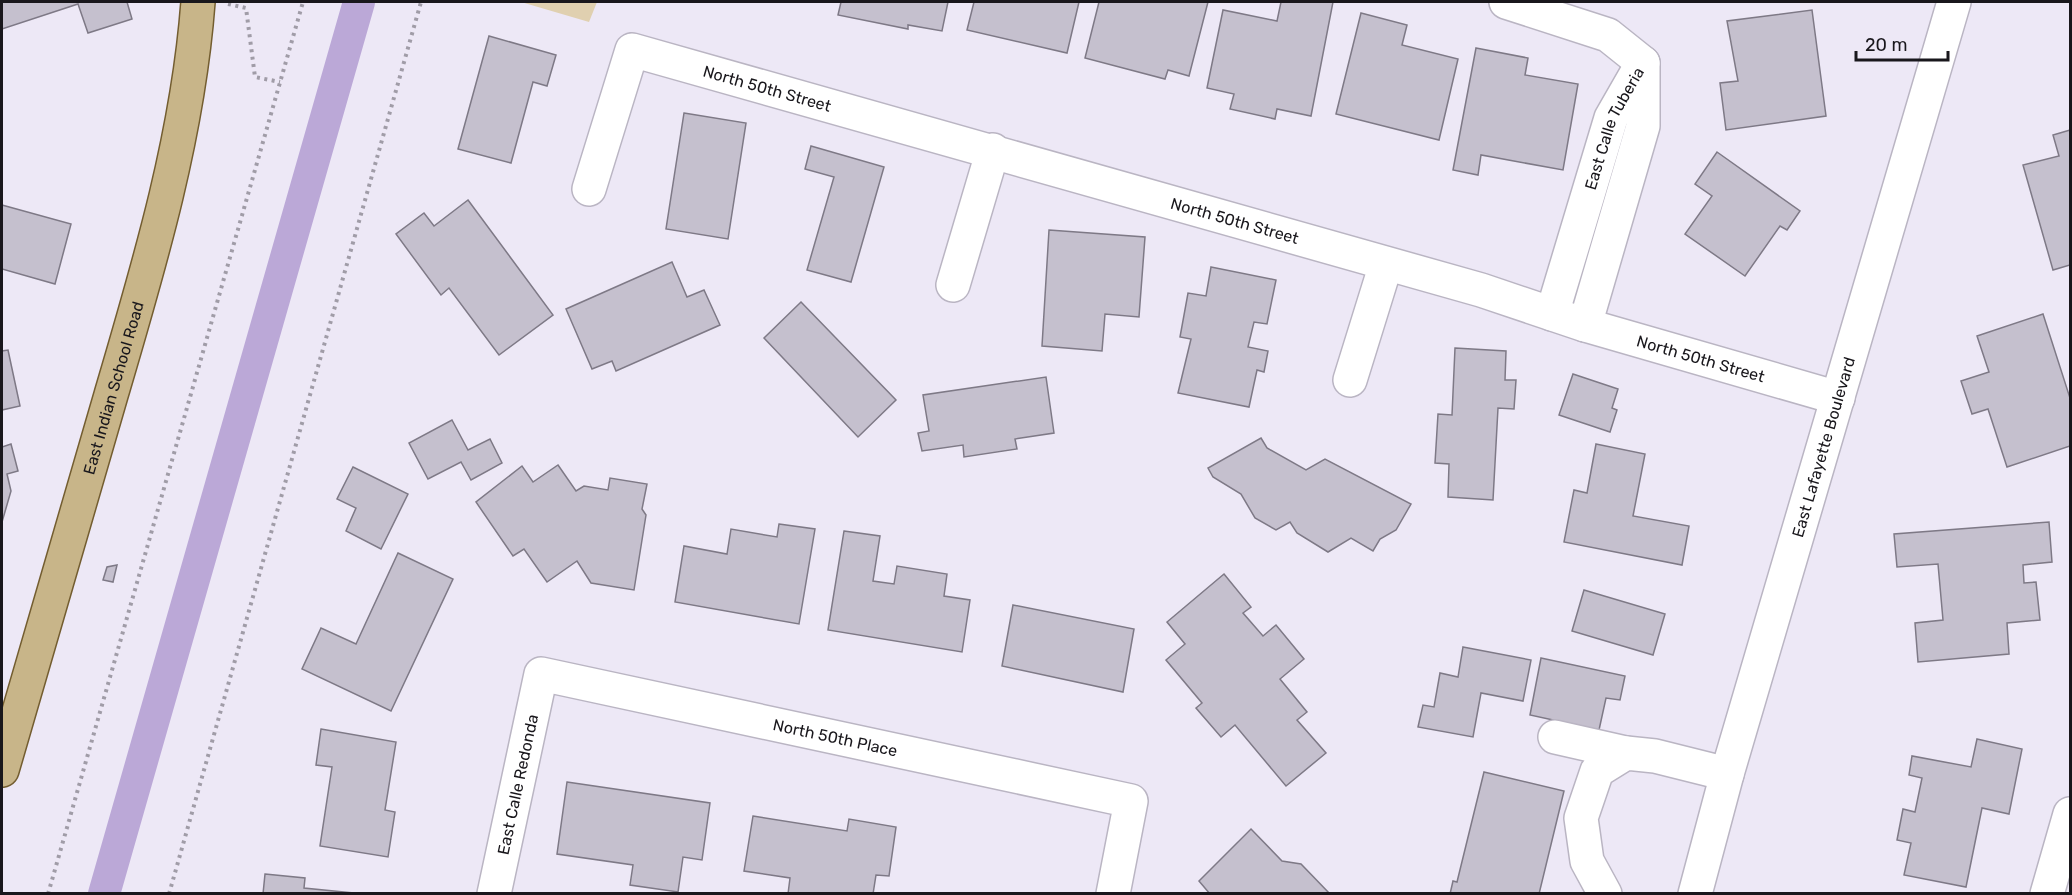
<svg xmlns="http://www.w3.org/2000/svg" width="2072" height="895" viewBox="0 0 2072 895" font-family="Rubik,sans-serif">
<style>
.green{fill:#e0d0b0}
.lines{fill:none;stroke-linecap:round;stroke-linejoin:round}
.canal{stroke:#bba8d7;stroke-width:32}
.building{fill:#c5c0ce;stroke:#7e7986;stroke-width:1.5}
.minor-casing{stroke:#bab5c3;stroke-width:36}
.major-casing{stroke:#735d30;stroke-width:36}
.path{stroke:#a09ca7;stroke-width:4;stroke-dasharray:3 4.5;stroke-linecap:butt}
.minor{stroke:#fff;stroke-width:33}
.major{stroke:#c8b589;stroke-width:33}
.labels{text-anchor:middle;stroke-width:5;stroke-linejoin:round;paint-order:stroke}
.street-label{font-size:16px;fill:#19171c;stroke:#ede8f6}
</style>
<rect width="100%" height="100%" fill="#ede8f6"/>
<path class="green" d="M521 2H597L589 22Z"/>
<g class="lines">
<path class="canal" d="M104 894 359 2"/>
</g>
<g class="building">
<path d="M2 2H127L132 19 88 33 78 4 2 29Z"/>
<path d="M841 2H948L942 31 908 25V29L838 15Z"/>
<path d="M974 2H1079L1067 53 967 30Z"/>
<path d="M1099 2H1208L1189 76 1168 70 1165 79 1085 58Z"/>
<path d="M1281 2H1333L1311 116 1277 109 1275 119 1230 109 1234 94 1207 88 1223 10 1277 21Z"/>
<path d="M1812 10 1826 116 1726 130 1720 83 1738 81 1727 21Z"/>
<path d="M1361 13 1407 25 1402 45 1458 59 1439 140 1336 114Z"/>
<path d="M489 36 556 55 547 86 533 82 511 163 458 149Z"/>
<path d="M1476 48 1528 58 1525 75 1578 84 1563 170 1481 155 1478 175 1453 170Z"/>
<path d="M684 113 746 123 728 239 666 229Z"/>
<path d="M2070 130V265L2053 270 2023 165 2059 156 2053 135Z"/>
<path d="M811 146 884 167 851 282 807 270 834 177 805 169Z"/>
<path d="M1717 152 1800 211 1787 230 1780 226 1745 276 1685 234 1712 196 1695 184Z"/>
<path d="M468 200 553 315 499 355 449 288 441 295 396 234 424 213 434 226Z"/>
<path d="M2 205 71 224 55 284 2 269Z"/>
<path d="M1049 230 1145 237 1139 317 1105 314 1102 351 1042 346Z"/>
<path d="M672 262 687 297 704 290 720 325 616 371 612 361 592 369 566 309Z"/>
<path d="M1211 267 1276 280 1267 324 1254 322 1248 347 1268 351 1264 372 1257 370 1249 407 1178 393 1191 339 1180 337 1188 293 1206 296Z"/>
<path d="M801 302 896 400 858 437 764 338Z"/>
<path d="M2043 314 2070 398V446L2007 467 1988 409 1972 414 1961 381 1989 372 1977 336Z"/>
<path d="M1455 348 1506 351 1505 380H1516L1514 409 1498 408 1493 500 1448 497 1449 464 1435 463 1438 414 1452 415Z"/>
<path d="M8 350 20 406 2 410V351Z"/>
<path d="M1573 374 1618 389 1612 408 1617 410 1610 432 1559 415Z"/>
<path d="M1046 377 1054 433 1015 439 1017 449 964 457 963 445 922 451 918 433 929 431 923 395Z"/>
<path d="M452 420 468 450 490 439 502 463 471 480 461 462 428 479 409 443Z"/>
<path d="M1261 438 1267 448 1306 470 1325 459 1411 504 1396 530 1380 539 1373 551 1351 538 1328 552 1297 533 1290 522 1276 530 1255 518 1241 494 1213 477 1208 468Z"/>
<path d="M11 444 18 471 7 474 11 491 2 522V447Z"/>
<path d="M1596 444 1645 454 1633 516 1689 526 1682 565 1564 542 1574 490 1587 493Z"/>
<path d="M558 465 576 491 584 486 608 490 610 478 647 484 642 509 646 515 634 590 591 583 577 561 547 582 524 549 513 556 476 502 522 466 533 482Z"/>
<path d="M353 467 408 494 381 549 346 531 356 508 337 499Z"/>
<path d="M2049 522 2052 562 2023 565 2024 583 2036 582 2040 620 2007 623 2009 654 1918 662 1915 623 1943 620 1938 564 1897 567 1894 534Z"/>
<path d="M779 524 815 529 799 624 675 602 684 546 727 554 731 529 777 537Z"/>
<path d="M844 531 880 536 873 581 894 584 897 566 947 574 944 596 970 600 962 652 828 630Z"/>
<path d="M398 553 453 579 391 711 302 669 321 628 356 644Z"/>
<path d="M117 565 113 582 103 580 107 567Z"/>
<path d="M1224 574 1251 607 1243 613 1263 636 1276 625 1304 659 1280 679 1307 712 1297 720 1326 753 1286 786 1235 725 1221 737 1196 708 1202 703 1166 660 1185 644 1167 622Z"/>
<path d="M1584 590 1665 614 1653 655 1572 631Z"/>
<path d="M1013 605 1134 629 1123 692 1002 666Z"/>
<path d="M1463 647 1531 660 1523 701 1481 693 1473 737 1418 727 1423 705 1434 707 1440 673 1458 677Z"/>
<path d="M1541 658 1625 676 1620 700 1606 698 1599 730 1530 715Z"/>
<path d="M321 729 396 742 385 810 395 812 388 857 320 846 332 767 316 765Z"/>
<path d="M1977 739 2022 749 2009 814 1982 808 1966 887 1904 875 1911 843 1897 840 1903 809 1915 812 1922 778 1909 775 1912 756 1971 767Z"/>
<path d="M1484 772 1564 791 1539 894H1450L1453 881 1457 882Z"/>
<path d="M567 782 710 803 702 860 683 857 678 892 630 885 633 865 557 854Z"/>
<path d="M753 816 847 831 849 819 896 827 889 876 876 875 873 894H788L790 878 744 871Z"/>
<path d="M1251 829 1282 861 1301 864 1330 894H1210L1199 881Z"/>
<path d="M265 874 305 878 304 888 364 894H263Z"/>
</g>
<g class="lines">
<defs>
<g id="minor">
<path d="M1506 2 1608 35 1643 63"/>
<path id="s1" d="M589 189 632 50 1481 290 1585 325 1838 398"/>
<path d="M953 285 993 150"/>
<path id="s2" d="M1552 314 1611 118 1642 64"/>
<path d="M1585 325 1643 126V63"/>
<path d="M1350 380 1386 264"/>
<path d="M1555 737 1626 753"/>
<path id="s3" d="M494 894 541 674 1131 801 1113 894"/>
<path d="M1605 894 1587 861 1581 818 1597 771 1626 753 1655 756 1727 774"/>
<path id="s4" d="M1695 894 1727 774 1954 2"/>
<path d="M2047 894 2070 814"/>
</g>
<g id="major">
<path id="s5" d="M2 770C38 645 75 520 111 395 149 266 188 136 198 2"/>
</g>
</defs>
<use href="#minor" class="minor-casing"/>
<use href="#major" class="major-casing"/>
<g class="path">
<path d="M228 4 246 8 255 77 280 82"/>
<path d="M48 894 303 2"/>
<path d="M169 894 421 2"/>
</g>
<use href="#minor" class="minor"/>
<use href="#major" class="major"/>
</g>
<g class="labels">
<g class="street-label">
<text dy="6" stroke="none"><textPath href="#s1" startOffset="286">North 50th Street</textPath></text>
<text dy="6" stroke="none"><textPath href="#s2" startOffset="196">East Calle Tuberia</textPath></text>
<text dy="6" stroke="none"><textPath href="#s1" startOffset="772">North 50th Street</textPath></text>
<text dy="6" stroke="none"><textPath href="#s1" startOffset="1258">North 50th Street</textPath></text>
<text dy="6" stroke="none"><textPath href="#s5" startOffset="398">East Indian School Road</textPath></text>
<text dy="6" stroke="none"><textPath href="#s4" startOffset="465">East Lafayette Boulevard</textPath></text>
<text dy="6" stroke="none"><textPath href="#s3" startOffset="526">North 50th Place</textPath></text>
<text dy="6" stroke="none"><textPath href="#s3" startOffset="112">East Calle Redonda</textPath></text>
</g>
</g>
<rect width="2072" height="895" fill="none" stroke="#19171c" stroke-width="6"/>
<path d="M1856 51v9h92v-9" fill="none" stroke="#19171c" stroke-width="3"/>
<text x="1865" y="51" font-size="18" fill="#19171c" stroke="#ede8f6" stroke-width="4.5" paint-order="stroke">20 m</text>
</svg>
